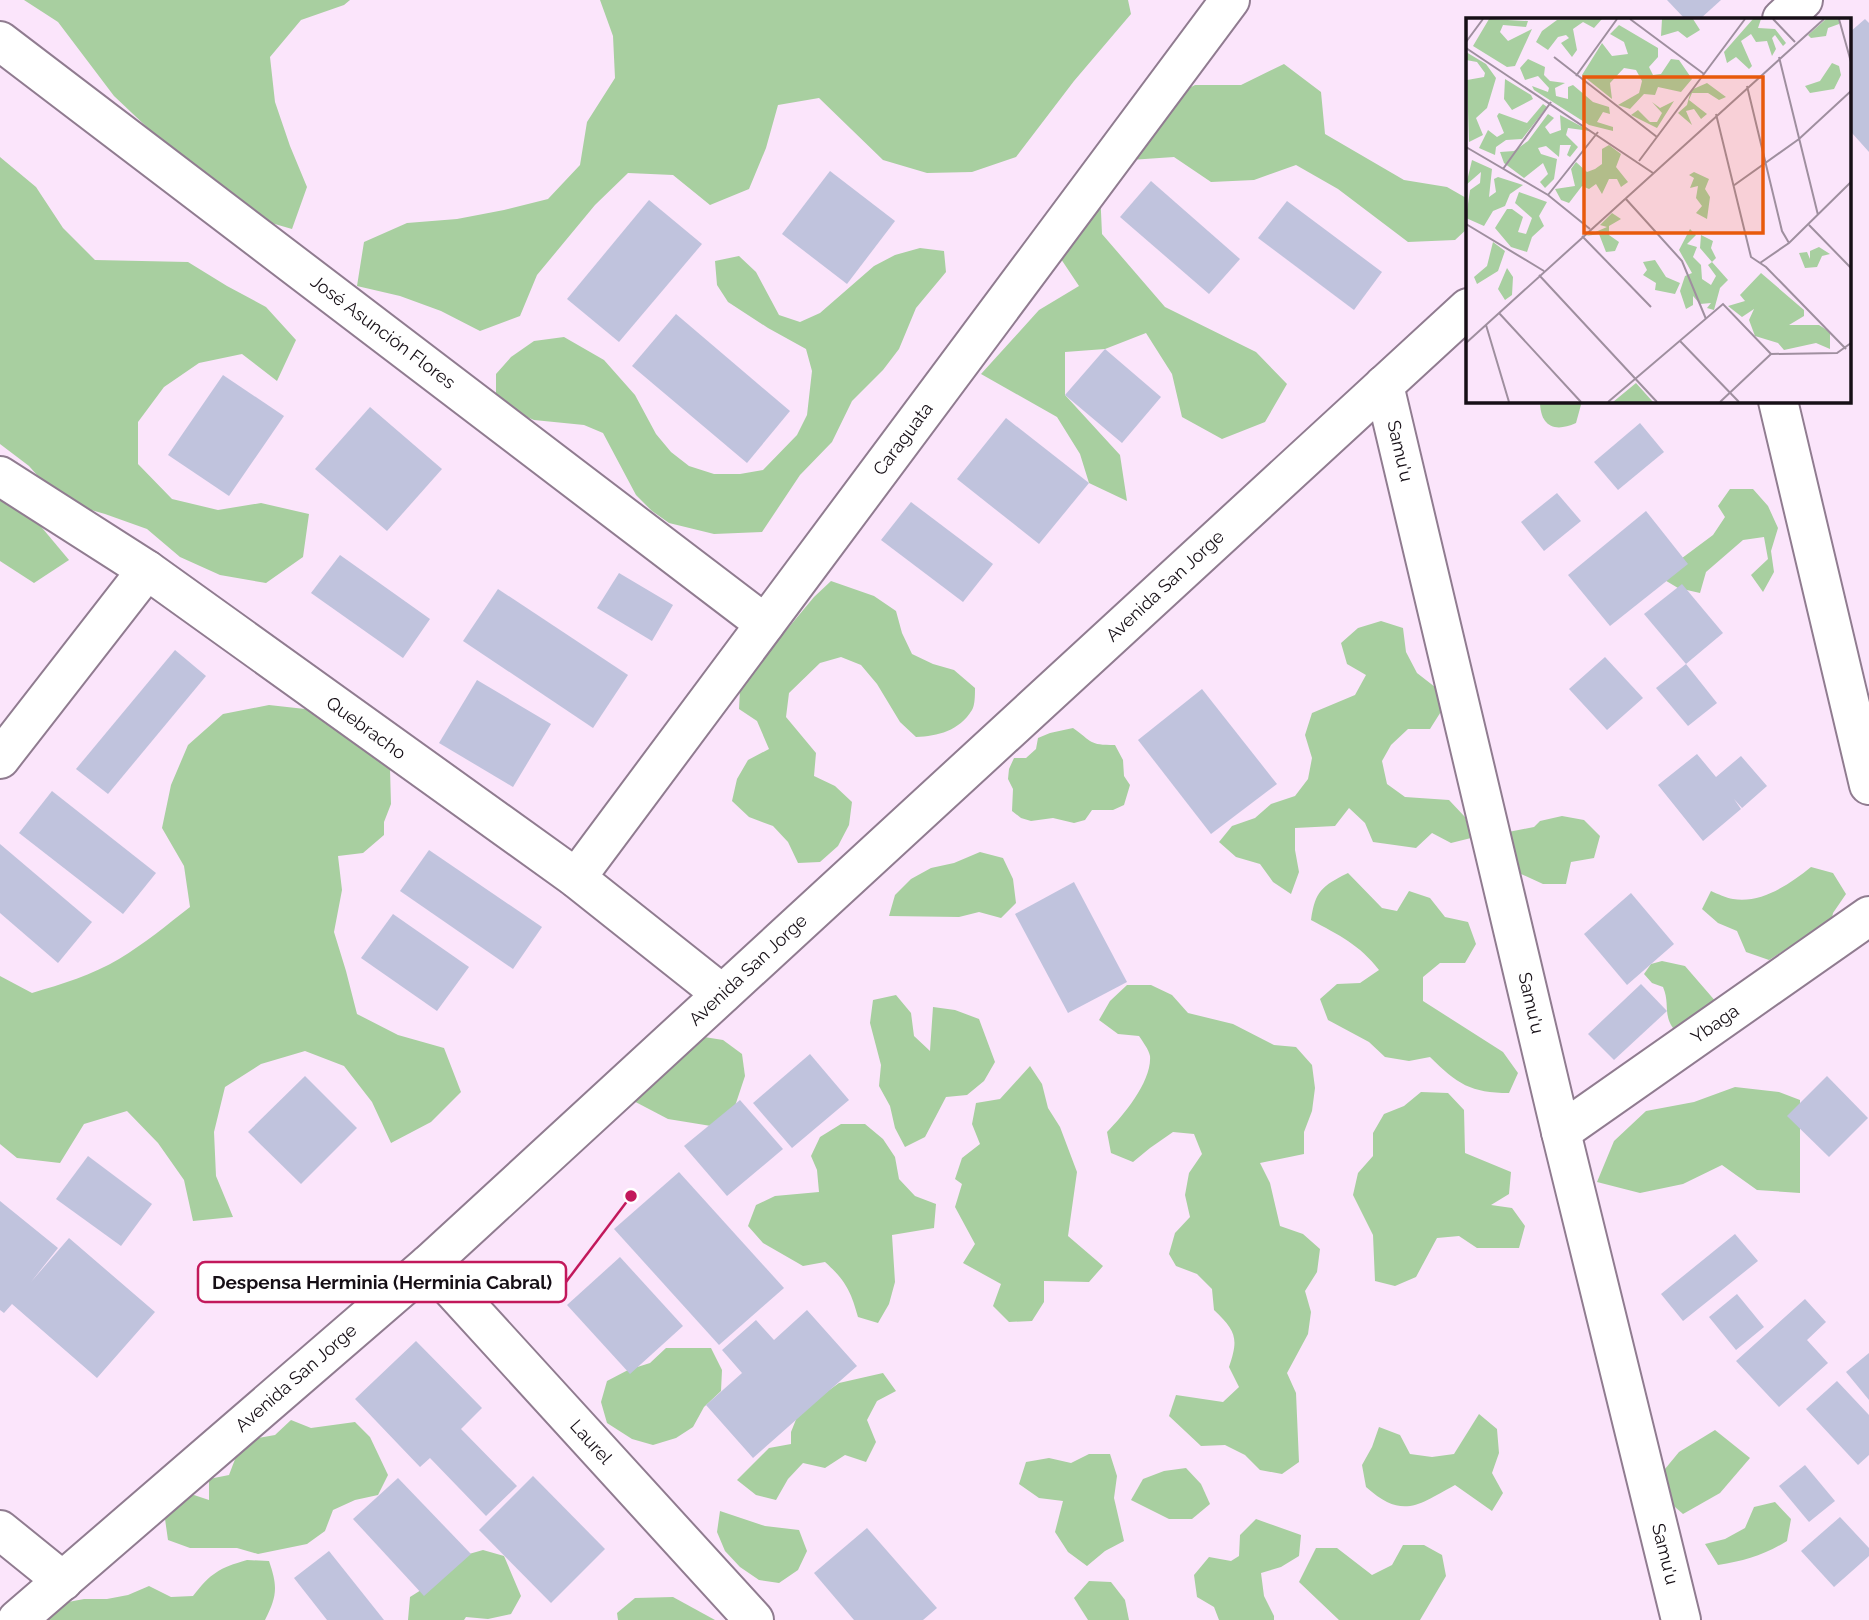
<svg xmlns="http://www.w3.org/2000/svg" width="1869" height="1620" viewBox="0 0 1869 1620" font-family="Raleway,sans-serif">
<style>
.green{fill:#a8cfa0}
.building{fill:#c0c3dd}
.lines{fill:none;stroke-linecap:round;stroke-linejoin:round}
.minor-casing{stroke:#907c90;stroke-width:42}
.tertiary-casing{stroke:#907c90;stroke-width:42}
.minor{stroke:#fff;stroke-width:38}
.tertiary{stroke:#fff;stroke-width:38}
.labels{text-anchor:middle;stroke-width:5;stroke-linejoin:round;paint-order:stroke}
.street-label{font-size:18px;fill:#160f16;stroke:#fff}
.inset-road{fill:none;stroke:#9f8f9f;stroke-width:2}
.view{fill:#e8590c;fill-opacity:0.15;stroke:#e8590c;stroke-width:3.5}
.inset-edge{fill:none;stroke:#160f16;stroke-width:3.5}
.leader{fill:none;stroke:#c2185b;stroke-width:2.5}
.callout-dot{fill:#c2185b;stroke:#fff;stroke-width:2.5}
.callout{fill:#fff;stroke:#c2185b;stroke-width:2.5}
.callout-label{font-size:19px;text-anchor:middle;font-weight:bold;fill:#160f16}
</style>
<rect width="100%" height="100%" fill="#fbe5fb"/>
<g class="green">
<path d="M24 0H350L344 5 301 20 270 57 275 102 290 146 307 187 292 229 251 217 181 165 151 131 114 96 58 22Z"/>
<path d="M600 0H1128L1131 14 1074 81 1016 157 972 172 927 173 883 160 819 98 778 105 766 148 749 189 710 205 673 175 628 173 595 205 537 275 520 316 480 331 441 311 400 296 357 286 364 242 407 223 457 219 504 210 548 199 580 165 587 122 615 78 613 36Z"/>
<path d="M1284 64 1321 92 1325 134 1404 180 1447 187 1468 199V228L1455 240 1408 242 1338 189 1296 165 1254 180 1211 182 1174 157 1130 160 1100 190 1102 234 1165 307 1256 352 1287 384 1265 422 1222 439 1182 417 1172 374 1146 333 1105 349 1065 352V395L1120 455 1127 501 1089 483 1080 454 1057 417 981 374 1039 310 1079 286 1057 253 1154 107 1195 85H1241Z"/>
<path d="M0 157 36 187 63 228 95 260 188 262 227 286 266 307 296 340 277 381 242 354 199 363 164 387 138 422V464L172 499 218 510 261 503 309 514 303 557 266 583 220 575 180 557 147 529 105 514 60 501 29 466 0 444Z"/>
<path d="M920 248 944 251 946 272 916 308 899 349 883 370 852 401 832 442 800 475 762 532 714 534 669 523 652 511 636 495 603 433 584 425 534 420 513 411 496 397V374L511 357 534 341 564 337 604 360 635 395 656 434 671 452 689 466 714 474H740L763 470 797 435 807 415 812 371 806 349 768 328 728 302 717 285 715 261 739 256 756 272 779 315 800 322 820 313 874 266 895 255Z"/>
<path d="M1540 401H1582L1576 423C1554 433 1540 426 1540 401Z"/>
<path d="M1730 489H1753L1768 506 1778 528 1771 551 1774 572 1763 592 1751 575 1768 559 1764 537 1743 540 1706 572 1700 593 1678 588 1658 576 1713 535 1725 517 1718 506Z"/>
<path d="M0 498 38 523 69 560 34 583 0 561Z"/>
<path d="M831 581 874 596 896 611 902 633 912 654 933 664 954 670 975 688C975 695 975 705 972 710 959 731 938 736 916 737L900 722 877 684 861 665 841 657 820 663 789 693 786 717 816 753 814 776 835 786 852 802 849 825 838 846 820 862 798 863 788 842 773 826 749 817 732 801 737 779 748 760 769 749 757 721 739 709 740 689 765 649 784 633 814 597Z"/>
<path d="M1381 621 1403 628 1406 652 1417 673 1435 687 1442 710 1430 729H1408L1391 745 1382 761 1387 784 1405 797 1449 800 1465 817 1471 838 1451 843 1432 833 1416 848 1373 842 1365 823 1349 808 1335 826 1295 828V850L1299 872 1291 894 1273 882 1260 864 1236 857 1219 842 1232 826 1255 818 1271 804 1295 796 1308 779 1312 758 1305 735 1312 713 1355 695 1366 675 1347 664 1341 643 1358 628Z"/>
<path d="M269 705 314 710 359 734 390 769 391 804 384 822V835L363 853 338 856 342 890 334 932 346 971 357 1014 398 1035 444 1048 461 1092 431 1122 391 1143 372 1102 344 1066 305 1051 261 1064 225 1087 214 1132 216 1176 233 1217 193 1221 184 1180 158 1143 127 1111 84 1124 60 1163 17 1158 0 1144V976L32 993C62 984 92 975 119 959 144 944 167 925 190 907L184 866 162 828 171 785 188 745 223 714Z"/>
<path d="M1073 728C1093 742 1088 745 1115 745L1123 760 1124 776 1130 785 1124 805 1113 810H1092L1085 820 1074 823 1053 818 1031 821 1021 818 1012 811 1013 789 1008 779 1009 769 1014 758H1026L1036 749 1038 738 1050 733Z"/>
<path d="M1562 816 1584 820 1600 836 1594 858 1571 862 1566 884H1543L1486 858 1488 836 1534 827 1540 821Z"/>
<path d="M980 852 1003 858 1013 879 1016 903 1001 918 979 912 959 917 889 916 895 895 911 879 931 868 954 863Z"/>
<path d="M1811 867 1833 873 1846 894 1833 913 1829 935 1810 947 1788 948 1769 960 1746 952 1737 931 1718 923 1702 909 1711 891C1718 894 1726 898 1733 899 1761 904 1790 884 1811 867Z"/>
<path d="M1348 873 1382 908 1397 911 1409 891 1430 898 1445 917 1468 922 1476 944 1465 963H1440L1423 977V1001L1503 1052 1518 1073 1509 1093C1471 1093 1457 1084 1430 1057L1409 1061 1385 1057 1369 1042 1328 1020 1320 999 1337 984 1360 983 1379 970C1360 945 1339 935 1311 920 1315 891 1322 886 1348 873Z"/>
<path d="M1662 961 1685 966 1717 1003 1707 1029 1673 1028C1663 1014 1670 1003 1663 987L1652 983 1644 974 1651 964Z"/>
<path d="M1127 985H1151L1172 995 1188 1013 1233 1024 1274 1045 1296 1047 1312 1065 1315 1088 1312 1111 1304 1132V1154L1260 1163 1270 1183 1280 1226 1303 1234 1320 1249 1317 1272 1305 1291 1311 1312 1308 1334 1287 1373 1296 1393 1299 1462 1282 1474 1260 1470 1245 1455 1225 1445 1201 1446 1169 1416 1176 1395 1223 1402 1239 1387 1229 1367C1239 1338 1236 1331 1214 1310L1212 1289 1197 1274 1176 1266 1169 1254 1175 1233 1190 1217 1185 1195 1189 1173 1202 1154 1194 1134 1173 1132 1150 1148 1133 1162 1111 1153 1107 1132C1124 1115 1152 1081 1150 1056 1149 1050 1143 1042 1139 1036L1118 1034 1099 1020 1110 1001Z"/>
<path d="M896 995 911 1013 914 1036 930 1051 933 1007 955 1010 979 1019 995 1062 984 1081 967 1095 946 1097 925 1137 905 1147 895 1128 890 1106 879 1086 881 1065 870 1023 873 1000Z"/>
<path d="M698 1036 723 1040 742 1054 745 1076 731 1118 711 1126 668 1119 626 1097Z"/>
<path d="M1030 1066 1042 1084 1048 1108 1060 1127 1077 1172 1068 1236 1103 1266 1089 1282 1044 1281V1302L1032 1321 1009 1322 993 1306 1001 1284 963 1263 975 1244 955 1207 962 1184 955 1179 962 1158 980 1144 972 1124 976 1103 1000 1099Z"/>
<path d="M1735 1087 1779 1092 1800 1100V1193L1757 1190 1722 1165 1683 1184 1640 1193 1597 1182 1614 1141 1646 1111 1694 1102Z"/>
<path d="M1421 1092 1448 1093 1464 1110 1465 1153 1511 1172 1509 1194 1491 1205 1512 1208 1525 1226 1519 1248H1477L1459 1236 1437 1238 1416 1277 1395 1286 1375 1281 1373 1235 1353 1195 1358 1173 1373 1156V1133L1384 1114 1404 1106Z"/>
<path d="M841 1124H865L883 1139 895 1157 899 1179 915 1196 936 1204 934 1228 892 1235 895 1282 889 1304 878 1323 858 1317C851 1291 845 1280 825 1262L803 1266 763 1243 748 1226 756 1205 775 1196 819 1192 817 1170 811 1156 820 1137Z"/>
<path d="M666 1348H711L722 1370 721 1391 704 1407 693 1427 676 1438 653 1445 632 1439 607 1423 601 1402 607 1381 628 1370 650 1363Z"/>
<path d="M883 1373 896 1391 877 1401 867 1420 876 1442 866 1462 845 1455 825 1468 803 1463 788 1479 776 1500 756 1495 737 1480 769 1448 791 1444V1432L799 1412 839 1383Z"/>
<path d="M1479 1414 1497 1429 1499 1453 1492 1473 1503 1493 1492 1511 1455 1485C1418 1505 1403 1520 1366 1487L1362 1465 1372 1447 1379 1427 1400 1435 1410 1454 1432 1457 1454 1454Z"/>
<path d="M291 1420 311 1428 355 1422 370 1437 388 1475 378 1495 355 1500 333 1510 325 1531 307 1544 258 1554 237 1548H190L168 1540 165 1519 174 1498 194 1495 209 1500V1479L229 1475 237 1454 253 1439 275 1435Z"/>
<path d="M1715 1430 1750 1458 1720 1493 1683 1514 1651 1486 1679 1452Z"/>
<path d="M1089 1454H1110L1117 1476 1114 1498 1124 1541 1105 1551 1087 1566 1068 1552 1055 1532 1063 1501 1039 1498 1019 1484 1026 1462 1049 1458 1071 1463Z"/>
<path d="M1186 1468 1201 1484 1210 1504 1192 1519H1169L1131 1500 1143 1479 1164 1471Z"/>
<path d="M1775 1502 1791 1519 1787 1541C1764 1555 1745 1561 1718 1565L1705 1544 1725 1539 1745 1528 1754 1507Z"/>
<path d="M720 1511 765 1526 799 1530 807 1551 798 1570 779 1583 759 1580 740 1567 725 1551 717 1532Z"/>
<path d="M1256 1519 1301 1535 1299 1556 1281 1567 1261 1573 1264 1596 1274 1616V1620H1219L1214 1607 1197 1597 1194 1575 1209 1557 1231 1561 1239 1556 1240 1535Z"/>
<path d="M1403 1545H1424L1442 1555 1446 1576 1420 1620H1339L1299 1582 1316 1548H1337L1372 1575 1392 1565Z"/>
<path d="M483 1550 504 1556 521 1596 511 1614 488 1619 466 1617 464 1620H408L410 1597 429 1585 462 1556Z"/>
<path d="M247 1560 269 1561C278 1587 277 1596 265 1620H35L63 1603 84 1599H107L128 1595 149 1586 171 1597 193 1596C211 1573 219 1568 247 1560Z"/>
<path d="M1089 1581 1111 1582 1125 1600 1129 1620H1088L1074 1598Z"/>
<path d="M673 1597 715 1620H618L617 1613 635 1598Z"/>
</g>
<g class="building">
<path d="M1667 0H1721L1700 19H1685Z"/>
<path d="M1865 19 1869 23V152L1852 133 1850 135V32Z"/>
<path d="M830 171 895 221 847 284 782 234Z"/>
<path d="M1151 181 1240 259 1209 294 1120 217Z"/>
<path d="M649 200 702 244 619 342 567 299Z"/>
<path d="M1287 201 1382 272 1354 310 1258 238Z"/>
<path d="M676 314 790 411 747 463 632 366Z"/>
<path d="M1105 349 1161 397 1122 443 1065 395Z"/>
<path d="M223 375 284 416 229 496 168 455Z"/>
<path d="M370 407 442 469 387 531 315 469Z"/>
<path d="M1006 418 1089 483 1039 544 957 479Z"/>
<path d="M1640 423 1664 452 1618 490 1594 462Z"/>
<path d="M1557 493 1581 521 1544 551 1521 522Z"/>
<path d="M911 502 993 564 963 602 881 540Z"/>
<path d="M1646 511 1688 564 1610 626 1568 575Z"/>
<path d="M340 555 430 619 403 658 311 593Z"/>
<path d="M619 573 673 605 652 641 597 608Z"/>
<path d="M1682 584 1723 633 1686 664 1644 614Z"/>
<path d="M498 589 628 675 593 728 463 641Z"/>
<path d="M175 650 206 676 108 794 76 769Z"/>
<path d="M1605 657 1643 698 1607 730 1569 689Z"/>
<path d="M1686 664 1717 703 1688 726 1656 688Z"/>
<path d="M477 680 551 724 513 787 439 743Z"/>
<path d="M1202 689 1277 784 1211 834 1138 740Z"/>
<path d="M1697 754 1716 777 1741 756 1767 786 1742 808 1734 799 1741 809 1703 841 1658 785Z"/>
<path d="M52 791 156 873 123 914 19 833Z"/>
<path d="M0 844 92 922 58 963 0 913Z"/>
<path d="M429 850 542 927 513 969 400 891Z"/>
<path d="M1074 882 1127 982 1068 1013 1015 914Z"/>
<path d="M1631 893 1674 944 1627 985 1584 934Z"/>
<path d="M393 914 469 967 437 1011 361 958Z"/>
<path d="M1641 984 1667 1011 1614 1060 1588 1034Z"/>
<path d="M810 1054 849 1100 792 1148 753 1103Z"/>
<path d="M305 1076 357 1128 301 1184 248 1132Z"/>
<path d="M1827 1076 1868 1118 1829 1157 1787 1116Z"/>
<path d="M740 1100 783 1149 727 1196 684 1146Z"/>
<path d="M88 1156 152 1204 121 1246 56 1199Z"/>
<path d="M679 1172 784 1288 719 1345 614 1229Z"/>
<path d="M0 1201 58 1248 31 1282 69 1238 155 1312 97 1378 12 1304 4 1313 0 1310Z"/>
<path d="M1735 1234 1758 1261 1683 1321 1661 1294Z"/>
<path d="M620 1257 683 1326 630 1374 567 1305Z"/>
<path d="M1737 1294 1764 1327 1736 1350 1709 1317Z"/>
<path d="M1805 1299 1826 1322 1807 1340 1828 1363 1779 1407 1736 1361Z"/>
<path d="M807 1310 857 1366 753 1458 706 1405 742 1373 722 1350 756 1320 774 1340Z"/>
<path d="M416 1341 482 1408 461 1429 517 1486 486 1516 430 1458 420 1467 355 1399Z"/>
<path d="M1869 1353V1400L1846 1372Z"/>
<path d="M1837 1381 1869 1415V1455L1858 1465 1806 1409Z"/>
<path d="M1805 1465 1835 1501 1809 1522 1779 1486Z"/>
<path d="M533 1476 605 1549 551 1603 479 1530Z"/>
<path d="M398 1478 471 1554 424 1596 353 1519Z"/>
<path d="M1840 1517 1869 1548V1556L1834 1587 1801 1551Z"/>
<path d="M867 1528 937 1608 923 1620H854L814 1573Z"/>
<path d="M329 1551 384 1620H327L294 1578Z"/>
</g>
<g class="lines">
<defs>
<g id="minor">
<path d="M0 41 765 624"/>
<path d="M1384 385 1561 1132 1681 1620"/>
<path d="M1778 401 1869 785"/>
<path d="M0 476 147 570 576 878 722 994"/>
<path d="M0 759 147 570"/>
<path d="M576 878 1230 0"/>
<path d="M1561 1132 1869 916"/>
<path d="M429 1264 754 1620"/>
<path d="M0 1530 63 1581"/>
</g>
<g id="tertiary">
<path d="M1782 19 1803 0"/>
<path d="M17 1620 429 1264 1468 308"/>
</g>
</defs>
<use href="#minor" class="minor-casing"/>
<use href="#tertiary" class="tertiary-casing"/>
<use href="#minor" class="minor"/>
<use href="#tertiary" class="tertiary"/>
</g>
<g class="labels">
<g class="street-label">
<text transform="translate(383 332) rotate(37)" y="6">José Asunción Flores</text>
<text transform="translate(903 439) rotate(-53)" y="6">Caraguata</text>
<text transform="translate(1400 451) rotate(77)" y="6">Samu'u</text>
<text transform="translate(1165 586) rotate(-43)" y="6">Avenida San Jorge</text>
<text transform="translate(366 728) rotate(36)" y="6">Quebracho</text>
<text transform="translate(748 970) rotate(-43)" y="6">Avenida San Jorge</text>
<text transform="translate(1531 1003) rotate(77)" y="6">Samu'u</text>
<text transform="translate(1715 1024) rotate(-35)" y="6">Ybaga</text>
<text transform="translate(296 1378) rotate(-41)" y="6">Avenida San Jorge</text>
<text transform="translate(591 1442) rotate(48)" y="6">Laurel</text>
<text transform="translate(1665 1554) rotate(76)" y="6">Samu'u</text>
</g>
</g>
<g transform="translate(1466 18)">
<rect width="385" height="385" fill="#fbe5fb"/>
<path d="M23 1 62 3 60 9 37 7 34 14 42 23 66 11 49 48 41 49 7 28ZM136 1 128 10 117 4 107 11 111 32 106 39 95 25 103 20 100 17 92 19 82 32 70 24 76 13 91 2ZM196 1H227L234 12 221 20 212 13 195 18ZM287 1H295L292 10 309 11 320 25 317 28 309 17 306 20 310 31 306 38 301 23 290 24 285 16 275 23 286 48 283 51 270 39 261 45 258 34ZM360 1H373V6L362 10 360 18 345 20 342 17ZM153 7 192 30V39L183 49 187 57 195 56 205 41 213 42 226 61 215 74 192 69 189 77 178 76 164 91 152 87 173 75 176 63 170 52 158 50 144 65 146 81 116 57 136 25 146 38 162 36 158 24 144 16ZM0 34 20 46 30 60 21 90 10 100 17 117 3 124 1 62 18 59 19 55 11 44 0 42ZM62 41 79 49 78 57 84 63 99 65 89 70 90 78 102 81V69L107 67 127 84 143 89 144 96 137 94 131 104 147 109V113L123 107 68 72 66 68 82 74 83 70 72 58 59 62 54 50ZM366 45 373 48 375 57 368 71 344 75 339 68 354 63ZM39 61 65 77 67 81 46 92 38 81ZM241 65 260 79 253 82 242 75H226L223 82 241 96 235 101 228 91 220 93 226 107 212 95 221 87 225 72ZM208 83 191 110 165 97 172 92 184 104H191L196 95 186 84 194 90ZM77 86 81 89 56 121 40 122 30 129 29 137 13 130 22 112 31 119 38 115 31 98 33 95 61 105ZM82 96 88 100 79 109 84 116 95 112 94 97 124 113 102 110 100 117 112 129 104 139 101 137 105 127H94L93 139 80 128 72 130 75 136 91 141 88 161 79 170 74 164 82 156 77 145 58 160 38 145 34 134 48 133 62 123ZM143 127 155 136 150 149 162 164 155 169 151 161H143L136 176 130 166 123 171 116 168 103 185 95 182 89 171 109 168 105 151 110 144 121 154 129 151 136 146V131ZM6 142 26 151 23 179 30 174 28 161 32 159 57 167 44 176 39 188 27 193 18 208 0 200 4 172 14 165 15 154 0 167ZM228 154 243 161 239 171 244 179 241 201 230 195 236 188 230 180 232 168 224 170 228 160 223 157ZM53 174 81 184 73 198 78 208 66 219 61 234 45 229 29 210 41 191H46L57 199 52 214 60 216 66 200 49 185ZM146 195 155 201 143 208V217L153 224 149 233 140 234 133 216 120 218 141 209 134 207ZM224 211 230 217 221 226 231 229 227 239 235 247 236 261 245 267 250 258 242 247 246 244 234 230 235 217 247 223 245 230 250 240 246 244 262 262 254 270 248 292 241 290 245 285 234 286 227 278V287L220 291 214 273 219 258 226 255 213 232ZM27 224 39 233 32 253 11 266 8 259 21 248ZM353 229 364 236 356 238 351 249 339 250 333 235 341 234 344 241V233ZM189 242 200 259 214 265 209 276 189 272 190 265 177 257 181 252 177 244ZM41 250 47 259 46 277 39 282 32 271ZM295 255 338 292V298L323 307H353L364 314V331L350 325 318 332 312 325 289 318 283 302 288 291 276 299 262 288 279 283 274 277ZM170 365 187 384H147Z" fill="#a8cfa0"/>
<path class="inset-road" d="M164 1 238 56M307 1 329 24M373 1 385 44M0 24 17 1M0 30 187 155M88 39 191 119M313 39 352 197M110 58 151 1M281 68 316 213 323 225M250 96 285 239 300 249 380 331M0 129 82 177 124 211M173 143 279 1M37 151 85 84M267 168 333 121 385 73M82 177 132 114M159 180 216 243 240 301M0 206 78 253M343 207 385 250M116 218 185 289M294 245 323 225 385 164M73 257 191 384M33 295 115 384M20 307 43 384M214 323 273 384M0 325 358 1M142 384 257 286 305 336M254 384 305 336 371 335 385 325"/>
<path class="view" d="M118 59H297V215H118Z"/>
<rect width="385" height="385" class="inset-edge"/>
</g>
<path class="leader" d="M631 1196L566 1282"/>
<circle class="callout-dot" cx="631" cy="1196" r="7"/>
<rect class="callout" x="198" y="1262" width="368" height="40" rx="7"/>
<g class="callout-label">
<text x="382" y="1289">Despensa Herminia (Herminia Cabral)</text>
</g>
</svg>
